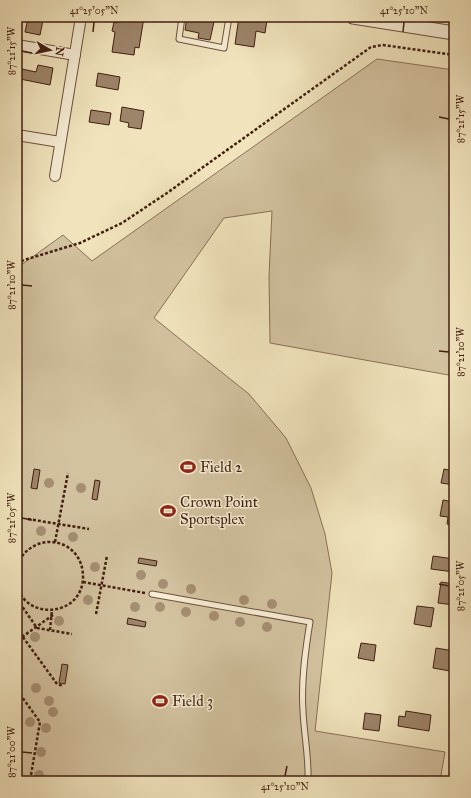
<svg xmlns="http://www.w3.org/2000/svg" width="471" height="798" viewBox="0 0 471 798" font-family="'IM FELL Great Primer',serif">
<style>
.green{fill:#d3c2a0;stroke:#8a7058}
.building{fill:#9d856a;stroke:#421e11}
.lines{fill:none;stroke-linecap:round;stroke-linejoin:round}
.service-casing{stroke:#6e503c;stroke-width:7}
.minor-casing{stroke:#6e503c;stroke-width:12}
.tertiary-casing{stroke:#6e503c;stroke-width:15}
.path{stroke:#421e11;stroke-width:2.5;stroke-dasharray:3 2;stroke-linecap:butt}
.service{stroke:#f6edd4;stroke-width:5}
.minor{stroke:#f6edd4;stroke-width:10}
.tertiary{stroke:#f6edd4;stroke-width:13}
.tree{fill:#a58e72}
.ticks{fill:none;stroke:#421e11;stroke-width:1.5}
.labels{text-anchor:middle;stroke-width:3;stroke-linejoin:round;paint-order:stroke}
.poi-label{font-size:15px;fill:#421e11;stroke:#f6edd4;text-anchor:start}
.neatline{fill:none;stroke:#421e11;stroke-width:1.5}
.ticks-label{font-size:10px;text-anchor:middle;fill:#421e11}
</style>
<rect width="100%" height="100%" fill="#f1e4bd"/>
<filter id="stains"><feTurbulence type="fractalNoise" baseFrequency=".005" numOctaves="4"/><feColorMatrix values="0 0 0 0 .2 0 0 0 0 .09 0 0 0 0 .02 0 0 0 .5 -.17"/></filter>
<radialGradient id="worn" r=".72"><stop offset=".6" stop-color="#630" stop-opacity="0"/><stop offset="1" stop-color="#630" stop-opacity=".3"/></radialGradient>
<path class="green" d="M377 59 454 70V376L270 343 269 276 272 211 224 218 154 318 175 335 249 394 286 438 311 488 325 534 332 573 315 731 445 752 440 781H17V268L63 235 92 261Z"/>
<g class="building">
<path d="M118 17H144L139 48 135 47 134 55 112 52 115 32 112 31 114 22 117 23Z"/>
<path d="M187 17H215L210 40 198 38 199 33 185 30Z"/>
<path d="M239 17 267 20 265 33 256 31 254 47 235 44Z"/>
<path d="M28 18 43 20 40 35 25 32Z"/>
<path d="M38 65 53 68 50 85 20 79 22 69 36 72Z"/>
<path d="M98 73 120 77 118 90 96 86Z"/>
<path d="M122 107 144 111 141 129 128 127 129 123 120 121Z"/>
<path d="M91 110 111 113 109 125 89 122Z"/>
<path d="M34 469 40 470 37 489 31 488Z"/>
<path d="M444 469 454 471V485L441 483Z"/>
<path d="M95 480 100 481 97 500 92 499Z"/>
<path d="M443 500 454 502V525L447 524 448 517 440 516Z"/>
<path d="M433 556 454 559V572L431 569Z"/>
<path d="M139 558 157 561 156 566 138 563Z"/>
<path d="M441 582 454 584V605L438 603Z"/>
<path d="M417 606 434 608 431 627 414 624Z"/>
<path d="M128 618 146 622 145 627 127 624Z"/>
<path d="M361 643 376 645 374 661 358 658Z"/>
<path d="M436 648 454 651 450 671 433 668Z"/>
<path d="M62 664 68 665 65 684 59 683Z"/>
<path d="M406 711 431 715 429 731 398 726 399 716 405 717Z"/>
<path d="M365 713 381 715 379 731 363 729Z"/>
</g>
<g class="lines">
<defs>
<g id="service">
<path d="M182 17 179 39 224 48 229 17"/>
<path d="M152 594 310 622C305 652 301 681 303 711 304 734 309 758 308 781"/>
</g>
<g id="minor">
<path d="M17 45 75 55"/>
<path d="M17 135 60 142"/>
<path d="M55 176 81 17"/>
</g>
<path id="tertiary" d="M353 17 454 33"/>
</defs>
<use href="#service" class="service-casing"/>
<use href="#minor" class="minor-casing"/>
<use href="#tertiary" class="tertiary-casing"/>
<g class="path">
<path d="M17 264 24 260 80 243 122 223 167 193 371 47 383 45 454 55"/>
<path d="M28 519 89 529"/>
<path d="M55 542 68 473"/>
<path d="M17 565C33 528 84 538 83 578 82 615 29 622 17 587"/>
<path d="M83 582 145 593"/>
<path d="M17 599 37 628 72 634"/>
<path d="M96 614 107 556"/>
<path d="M17 629 57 684 63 686"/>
<path d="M50 630 52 610"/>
<path d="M22 637 53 615"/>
<path d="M17 690 40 722 30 781"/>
</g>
<use href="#service" class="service"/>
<use href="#minor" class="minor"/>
<use href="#tertiary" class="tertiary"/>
</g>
<g class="tree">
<circle cx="49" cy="483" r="5"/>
<circle cx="81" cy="488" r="5"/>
<circle cx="41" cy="531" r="5"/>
<circle cx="73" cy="537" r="5"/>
<circle cx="95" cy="567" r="5"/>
<circle cx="141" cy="575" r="5"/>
<circle cx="163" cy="584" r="5"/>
<circle cx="191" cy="589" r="5"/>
<circle cx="88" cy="600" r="5"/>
<circle cx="244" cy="600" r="5"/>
<circle cx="272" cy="604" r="5"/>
<circle cx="135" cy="607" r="5"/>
<circle cx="160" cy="607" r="5"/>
<circle cx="186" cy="612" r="5"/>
<circle cx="214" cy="616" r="5"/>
<circle cx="59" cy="621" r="5"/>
<circle cx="240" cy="622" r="5"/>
<circle cx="267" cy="627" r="5"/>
<circle cx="35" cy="637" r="5"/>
<circle cx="36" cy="688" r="5"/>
<circle cx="49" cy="701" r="5"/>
<circle cx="53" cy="712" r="5"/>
<circle cx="30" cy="722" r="5"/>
<circle cx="46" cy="728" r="5"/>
<circle cx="41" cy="752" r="5"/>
<circle cx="39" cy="775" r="5"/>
</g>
<path class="ticks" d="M93 32 94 22M403 32 404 22M22 51 32 53M439 117 449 119M22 285 32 286M439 351 449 352M22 518 32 520M439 584 449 586M22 752 32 753M285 776 287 766"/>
<defs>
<symbol id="stadium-bare" viewBox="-9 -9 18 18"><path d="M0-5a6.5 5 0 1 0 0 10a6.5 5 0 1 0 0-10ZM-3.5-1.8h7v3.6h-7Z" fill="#8f2418" stroke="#f6edd4" stroke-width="2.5" paint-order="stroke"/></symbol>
</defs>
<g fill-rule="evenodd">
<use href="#stadium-bare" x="177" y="456" width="22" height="22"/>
<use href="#stadium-bare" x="157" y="500" width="22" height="22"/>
<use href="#stadium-bare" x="149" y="690" width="22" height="22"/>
</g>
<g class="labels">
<g class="poi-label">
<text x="200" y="472">Field 2</text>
<text x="180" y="507">Crown Point<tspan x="180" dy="17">Sportsplex</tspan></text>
<text x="172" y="706">Field 3</text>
</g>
</g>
<rect width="471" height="798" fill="none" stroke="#f1e4bd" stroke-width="44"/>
<g transform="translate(50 50) rotate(99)" stroke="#f6edd4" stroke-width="3" paint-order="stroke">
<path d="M0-3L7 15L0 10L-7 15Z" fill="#421e11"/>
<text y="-6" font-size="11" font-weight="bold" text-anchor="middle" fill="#421e11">N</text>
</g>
<rect x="22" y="22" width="427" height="754" class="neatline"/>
<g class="ticks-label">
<text x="94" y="14">41°25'05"N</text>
<text x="404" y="14">41°25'10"N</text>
<text transform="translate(11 51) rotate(-90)" y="4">87°21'15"W</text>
<text transform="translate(460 119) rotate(-90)" y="4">87°21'15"W</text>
<text transform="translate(11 285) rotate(-90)" y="4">87°21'10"W</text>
<text transform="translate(460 352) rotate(-90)" y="4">87°21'10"W</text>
<text transform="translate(11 518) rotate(-90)" y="4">87°21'05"W</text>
<text transform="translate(460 586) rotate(-90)" y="4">87°21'05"W</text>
<text transform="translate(11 752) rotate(-90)" y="4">87°21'00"W</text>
<text x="285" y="790">41°25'10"N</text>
</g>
<rect width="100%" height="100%" filter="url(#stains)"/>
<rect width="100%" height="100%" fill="url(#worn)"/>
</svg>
